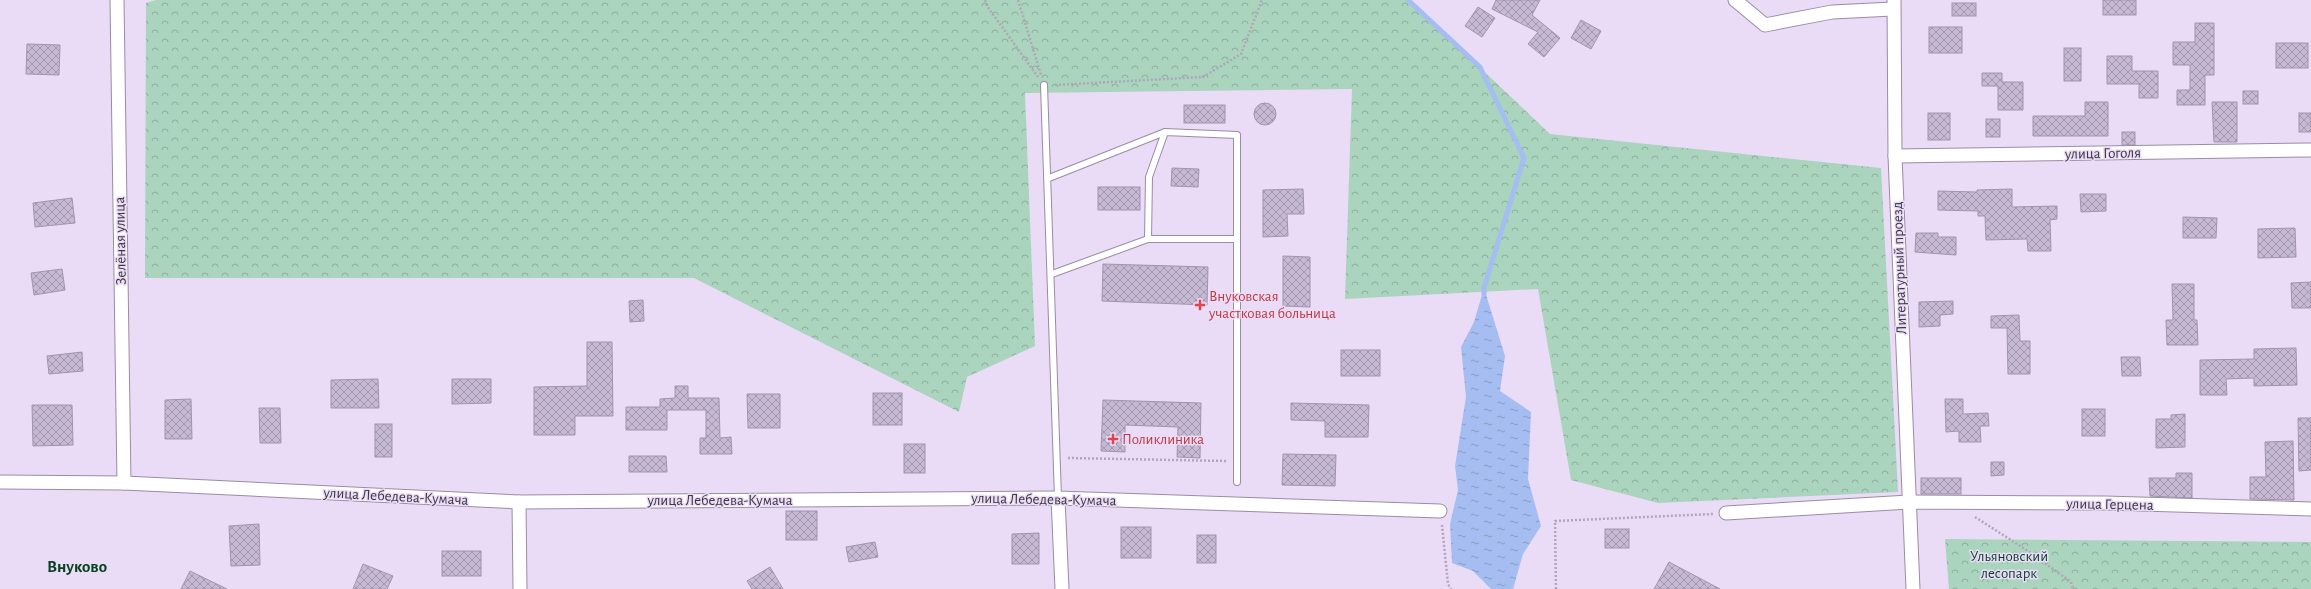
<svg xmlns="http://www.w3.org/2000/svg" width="2311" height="589" viewBox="0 0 2311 589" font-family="'Alegreya Sans',sans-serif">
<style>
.forest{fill:url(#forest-crowns)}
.water{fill:url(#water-ripples)}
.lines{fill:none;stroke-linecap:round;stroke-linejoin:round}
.stream{stroke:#a5bdf0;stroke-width:5}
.building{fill:url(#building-cross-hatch);stroke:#a194ad}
.service-casing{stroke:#998ca4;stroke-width:8}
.minor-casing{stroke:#998ca4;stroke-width:15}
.path{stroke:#b0a5ba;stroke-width:2.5;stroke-dasharray:2 2;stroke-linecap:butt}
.service{stroke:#fff;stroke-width:6}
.minor{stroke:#fff;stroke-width:13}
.health-dot{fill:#e0444e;stroke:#eadcf6;stroke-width:1.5}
.labels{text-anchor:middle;stroke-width:3;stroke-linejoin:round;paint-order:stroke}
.street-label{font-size:15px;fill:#3c3741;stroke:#eadcf6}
.health-label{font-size:15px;fill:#be3a42;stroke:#eadcf6;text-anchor:start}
.park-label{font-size:15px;fill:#0a3e29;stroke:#eadcf6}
.quarter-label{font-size:17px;font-weight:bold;fill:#094222;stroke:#eadcf6}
</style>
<defs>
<pattern id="forest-crowns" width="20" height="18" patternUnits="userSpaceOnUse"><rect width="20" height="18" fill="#aad4be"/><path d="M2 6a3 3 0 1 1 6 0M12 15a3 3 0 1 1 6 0" fill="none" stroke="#8cad9c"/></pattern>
<pattern id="water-ripples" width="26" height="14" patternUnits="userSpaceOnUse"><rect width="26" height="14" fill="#a5bdf0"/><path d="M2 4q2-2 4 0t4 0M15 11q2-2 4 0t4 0" fill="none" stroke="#889ac4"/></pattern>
<pattern id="building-cross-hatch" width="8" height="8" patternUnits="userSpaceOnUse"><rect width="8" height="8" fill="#c6b9d3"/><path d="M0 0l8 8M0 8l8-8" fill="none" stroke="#a297ad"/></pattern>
</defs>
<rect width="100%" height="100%" fill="#eadcf6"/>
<g class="forest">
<path d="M156 0H1409L1550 134 1881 168 1898 492 1658 503 1571 480 1538 289 1345 299 1352 89 1025 93 1035 346 967 377 959 412 694 278H145L146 3Z"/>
<path d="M1945 539 2311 542V589H1949Z"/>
</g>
<path class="water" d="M1484 288 1505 356 1500 391 1531 412 1528 479 1541 526 1523 554 1513 589H1491L1473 571 1452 563 1450 524 1458 490 1455 466 1466 397 1461 347 1474 322Z"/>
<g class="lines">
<path class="stream" d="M1408 0 1480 67 1524 158 1484 288V294"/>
</g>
<g class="building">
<path d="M1496 0H1540L1532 15 1560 38 1544 57 1528 44 1538 32 1492 9Z"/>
<rect x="2103" y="0" width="33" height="15"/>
<rect x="1952" y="3" width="24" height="13"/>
<path d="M1478 7 1495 18 1482 37 1465 26Z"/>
<path d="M1581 20 1601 31 1591 49 1571 38Z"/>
<path d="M2195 23H2214V75H2205V105H2177V90H2190V65H2173V42H2195Z"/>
<rect x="1929" y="27" width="33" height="26"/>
<rect x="2276" y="43" width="32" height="25"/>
<path d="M27 44 60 45 59 75 26 74Z"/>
<rect x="2064" y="48" width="17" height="33"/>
<path d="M2107 56H2132V71H2158V98H2139V84H2107Z"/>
<path d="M1982 73H2002V82H2023V110H1998V86H1982Z"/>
<rect x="2243" y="91" width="15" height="13"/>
<path d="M2085 102H2108V136H2033V116H2085Z"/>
<path d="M2212 102H2237V142H2214Z"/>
<circle cx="1265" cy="114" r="11"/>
<rect x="1184" y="105" width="41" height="18"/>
<rect x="1928" y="113" width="22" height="27"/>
<rect x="2299" y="113" width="12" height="19"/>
<rect x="1986" y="119" width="14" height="18"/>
<rect x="2122" y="132" width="13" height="13"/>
<path d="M1172 168 1199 169 1198 187 1171 186Z"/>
<rect x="1098" y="187" width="42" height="23"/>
<path d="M1303 189 1304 214H1287L1288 236 1263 237V190Z"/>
<path d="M2012 189V207L2057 206V219L2050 220 2051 251H2028L2027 239 1986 240 1985 216H1978V211L1938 210V191L1977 192V190Z"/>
<path d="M2080 194H2106V211L2081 212Z"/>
<path d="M72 198 75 223 35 227 33 203Z"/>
<path d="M2183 217 2217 218 2216 238H2183Z"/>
<path d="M2295 228 2296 257 2258 258V229Z"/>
<path d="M1916 233H1938V237H1956V255L1915 252Z"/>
<path d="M1283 256 1310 257V307L1283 306Z"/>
<path d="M1103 264 1208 267 1207 305 1102 301Z"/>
<path d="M62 269 65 290 34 295 31 273Z"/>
<path d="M2311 282V308H2292L2291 283Z"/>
<path d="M2172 284H2194V320H2197L2198 345H2167L2166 320H2173Z"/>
<path d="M643 300 644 321 630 322 629 301Z"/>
<path d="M1953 301V314L1940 315V326L1919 327V302Z"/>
<path d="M2019 315 2020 341H2030V374H2008L2007 328H1991V316Z"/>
<path d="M587 342H612L613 416H575V435H534V387L587 386Z"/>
<path d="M2296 348 2297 385 2254 386V378L2226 379 2227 395H2200V360L2254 359V349Z"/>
<rect x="1341" y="350" width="39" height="26"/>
<path d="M82 352 83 371 49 374 47 356Z"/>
<path d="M2121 357H2140L2141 376H2122Z"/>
<path d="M378 379 379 408H331V380Z"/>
<path d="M452 379H491V403L452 404Z"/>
<path d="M675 386H688V398H719L720 438 731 437 732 454H700V438H706V410H667V430H626V407H660V399L675 398Z"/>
<rect x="873" y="393" width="29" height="32"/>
<path d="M747 394H780V428H748Z"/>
<path d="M191 399 192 439H165V400Z"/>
<path d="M1945 399H1963V414L1988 413 1989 426H1980L1981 442H1959V431L1946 432Z"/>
<path d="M1103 400 1201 403 1200 458 1177 457 1178 427 1125 425V452L1101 451Z"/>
<path d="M1291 403 1369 405 1368 437H1325V421L1291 420Z"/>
<path d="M32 405H72L73 445 33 446Z"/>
<path d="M259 408H280L281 443H260Z"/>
<rect x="2082" y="409" width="23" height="27"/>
<path d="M2185 414V447L2156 448V419H2171V415Z"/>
<path d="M2298 418H2311V470L2299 471Z"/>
<rect x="375" y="424" width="17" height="33"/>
<path d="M2293 441 2294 500 2250 499V477H2266L2265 442Z"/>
<rect x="904" y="444" width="21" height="29"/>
<path d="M1283 454 1336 455 1335 486 1282 485Z"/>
<path d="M629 456H666L667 472H629Z"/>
<path d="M1991 462H2004V475L1991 476Z"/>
<path d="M2176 473H2192V498L2150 496 2149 478H2176Z"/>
<rect x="1921" y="478" width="40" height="16"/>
<rect x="786" y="511" width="31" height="29"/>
<path d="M259 524 260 565 231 566 229 526Z"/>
<rect x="1121" y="527" width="30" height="31"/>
<rect x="1605" y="529" width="24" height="19"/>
<path d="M1039 533V564H1012V534Z"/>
<rect x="1197" y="535" width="19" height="28"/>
<path d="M875 542 878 557 849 562 846 547Z"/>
<rect x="442" y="551" width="39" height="25"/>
<path d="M1669 562 1720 589H1654Z"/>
<path d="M363 564 393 576 387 589H353Z"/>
<path d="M770 567 783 589H752L747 581Z"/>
<path d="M190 571 227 589H181Z"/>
</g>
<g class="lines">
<defs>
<g id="service">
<path d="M1044 85 1058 498"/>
<path d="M1049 178 1165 132 1237 135V482"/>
<path d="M1148 239 1149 177 1165 132"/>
<path d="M1052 274 1148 239H1237"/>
</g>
<g id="minor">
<path d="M117 0 124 483"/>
<path d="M1735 0 1765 25 1832 12 1893 9"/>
<path d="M1894 0 1895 156 1913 589"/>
<path d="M1895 156 2311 150"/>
<path d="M0 482 124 483 519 502 1058 498 1440 511"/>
<path d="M1058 498 1062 589"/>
<path d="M519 502 520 589"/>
<path d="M1726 513 1909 502 2105 503 2311 509"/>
</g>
</defs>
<use href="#service" class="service-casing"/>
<use href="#minor" class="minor-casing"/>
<g class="path">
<path d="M985 0 987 6 1038 77"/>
<path d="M1018 0 1041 75"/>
<path d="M1055 85 1203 77 1241 54 1262 0"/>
<path d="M1068 458 1227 461"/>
<path d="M1975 517 2025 549 2071 582 2073 589"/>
<path d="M1442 525 1448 584 1451 589"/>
<path d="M1556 589 1555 521 1713 514"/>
</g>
<use href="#service" class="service"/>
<use href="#minor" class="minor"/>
</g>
<g class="health-dot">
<path d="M1198 299h4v4h4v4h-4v4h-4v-4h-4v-4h4z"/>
<path d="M1111 433h4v4h4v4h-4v4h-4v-4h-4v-4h4z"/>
</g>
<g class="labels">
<g class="street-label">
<text transform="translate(2103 153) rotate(-1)" y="5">улица Гоголя</text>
<text transform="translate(120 241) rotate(-91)" y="5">Зелёная улица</text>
<text transform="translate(1899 268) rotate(-92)" y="5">Литературный проезд</text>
<text transform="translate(396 496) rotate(3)" y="5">улица Лебедева-Кумача</text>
<text transform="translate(1044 499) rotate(1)" y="5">улица Лебедева-Кумача</text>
<text x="720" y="505">улица Лебедева-Кумача</text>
<text transform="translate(2110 504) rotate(1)" y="5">улица Герцена</text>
</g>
<g class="health-label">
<text x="1209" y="301">Внуковская<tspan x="1209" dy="17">участковая больница</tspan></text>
<text x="1122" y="444">Поликлиника</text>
</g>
<g class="park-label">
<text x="2009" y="561">Ульяновский<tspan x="2009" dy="17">лесопарк</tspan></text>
</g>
<g class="quarter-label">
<text x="77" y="572">Внуково</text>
</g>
</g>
</svg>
